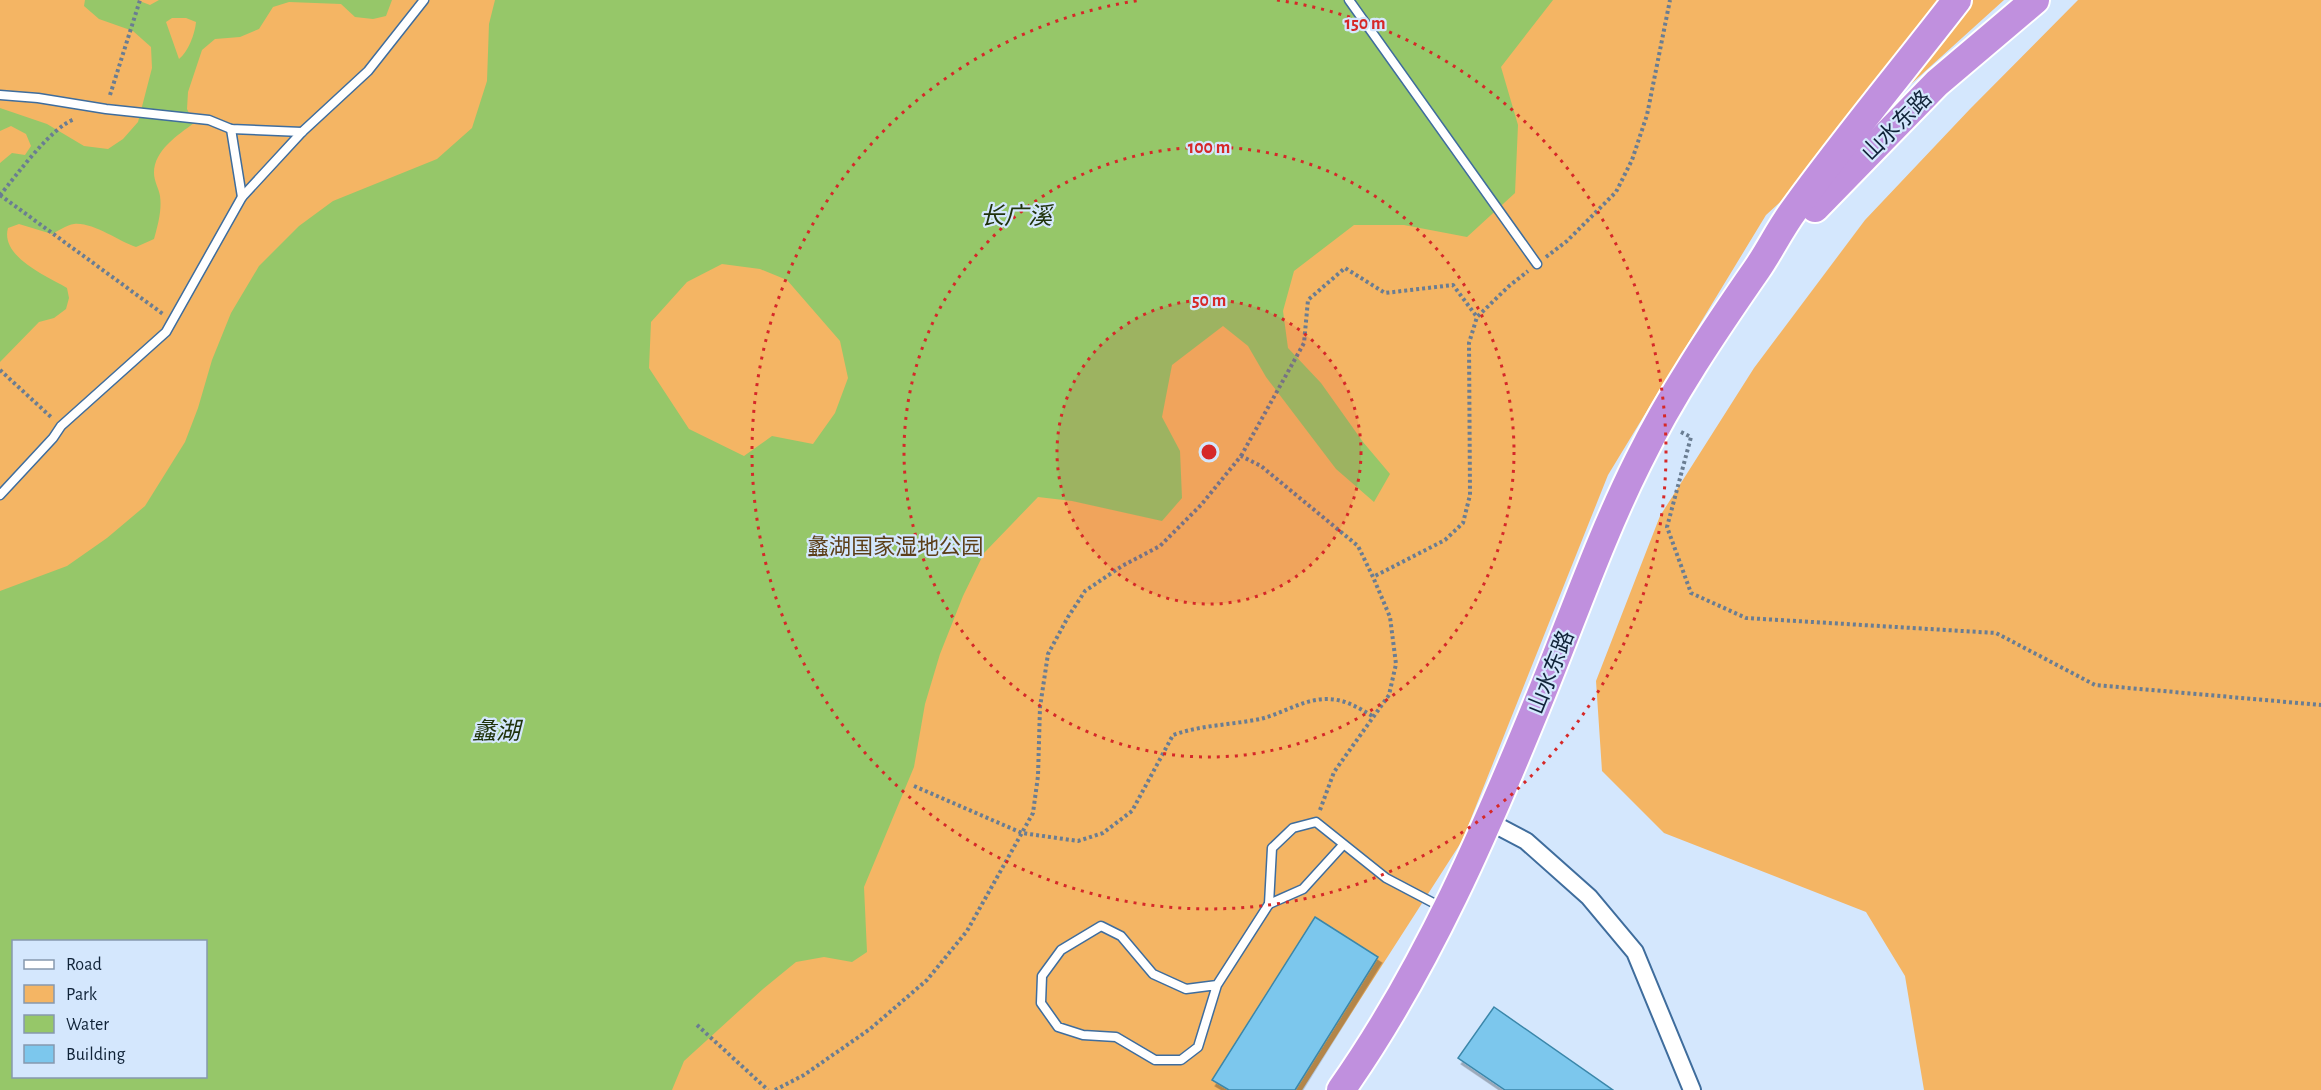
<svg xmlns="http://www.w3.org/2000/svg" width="2321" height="1090" viewBox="0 0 2321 1090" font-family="'Alegreya Sans','Noto Sans SC',sans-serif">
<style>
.green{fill:#f4b564;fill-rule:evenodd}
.water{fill:#96c769;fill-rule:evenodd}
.building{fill:#7cc7ed;stroke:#3b87aa;stroke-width:1.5;filter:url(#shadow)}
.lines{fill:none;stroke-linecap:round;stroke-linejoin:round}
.service-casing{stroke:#3f6d9d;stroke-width:11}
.minor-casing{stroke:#3f6d9d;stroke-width:20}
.trunk-casing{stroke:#fff;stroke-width:32}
.path{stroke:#6a7d92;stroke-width:4;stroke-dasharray:3 3;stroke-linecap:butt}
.service{stroke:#fff;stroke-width:8}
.minor{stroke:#fff;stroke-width:16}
.trunk{stroke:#c090de;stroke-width:28}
.ring{fill:none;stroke:#d62828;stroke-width:3;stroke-dasharray:3 6}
.labels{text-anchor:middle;stroke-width:4.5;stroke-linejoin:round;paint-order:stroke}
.street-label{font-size:22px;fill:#102338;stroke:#d4e7fd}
.park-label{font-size:22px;fill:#5c3f19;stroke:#d4e7fd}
.water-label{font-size:24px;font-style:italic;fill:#20330c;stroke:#d4e7fd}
.centre{fill:#d62828;stroke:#d4e7fd;stroke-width:3}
.ring-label{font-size:18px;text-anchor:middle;font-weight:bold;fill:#d62828;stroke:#d4e7fd;stroke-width:4.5;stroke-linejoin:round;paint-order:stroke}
</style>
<defs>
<filter id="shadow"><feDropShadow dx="3.5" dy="6" stdDeviation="0" flood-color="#0004"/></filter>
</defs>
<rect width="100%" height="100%" fill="#d4e7fd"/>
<g class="green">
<path d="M0 0H2004L1766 215 1608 475 1462 841 1302 1090H0ZM14 942H206V1076H14Z"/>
<path d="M2078 0H2321V1090H1924L1905 976 1866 912 1664 833 1602 771 1596 681 1660 516 1754 368 1865 220 1970 109Z"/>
</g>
<g class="water">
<path d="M85 0H137L150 5 159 0H392L386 16 373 19 355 17 341 4 289 2 273 7 259 29 240 37 215 39 202 50 188 92 187 109 194 123C178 135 154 150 154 173 154 181 159 189 160 196 162 210 158 225 154 239L136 247C118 241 93 222 74 224 67 225 58 231 52 234L19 224 8 228C0 257 47 276 67 288L69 298 66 309 54 318 39 322 0 362V163L12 153 25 155 31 146 26 134 11 126 0 131V108L47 124 84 146 108 149 123 139 138 122 152 68 151 47 133 31 99 19 84 6ZM172 18H186L196 22C195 34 188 52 179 59L166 22Z"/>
<path d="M495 0H1553L1501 67 1518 125 1515 193 1467 237 1404 225H1354L1294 271 1283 311 1288 348 1321 383 1363 442 1390 474 1374 502 1336 469 1266 377 1248 346 1223 326 1172 365 1162 417 1180 451 1182 498 1162 521 1072 501 1038 497 984 553 963 596 940 654 925 704 914 767 864 887 867 952 852 962 824 957 796 962 763 989 684 1061 672 1090H0V591L67 566 107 538 145 506 185 442 198 408 212 360 231 313 259 266 299 226 333 201 437 159 472 128 487 81 489 24ZM722 264 760 269 787 280 840 341 848 378 835 413 813 444 772 436 744 456 689 429 649 368 651 322 687 282ZM14 942H206V1076H14Z"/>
</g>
<g class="building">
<path d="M1315 917 1378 957 1295 1090H1229L1212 1080Z"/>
<path d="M1494 1007 1613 1090H1505L1458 1058Z"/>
</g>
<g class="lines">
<defs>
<g id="service">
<path d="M1349 0 1537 264"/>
<path d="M0 95 38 98 106 109 209 120 231 129 302 132"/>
<path d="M231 129 242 197"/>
<path d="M0 495 53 438 61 426 166 332 242 197 302 132 368 71 424 0"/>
<path d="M1269 904 1303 889 1343 845"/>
<path d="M1217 985 1198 1047 1181 1060H1155L1116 1037 1083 1035 1058 1027 1041 1003 1042 976 1061 950 1101 926 1121 936 1153 974 1186 989 1217 985 1269 904 1272 848 1293 828 1316 822 1386 878 1443 908"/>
</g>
<path id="minor" d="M1488 821 1526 841 1589 897 1635 952 1692 1090"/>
<g id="trunk">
<path d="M1815 208 1937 83 2035 0"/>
<path d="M1341 1090C1427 968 1487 828 1543 690 1574 614 1601 536 1638 462 1671 395 1714 331 1757 269 1770 250 1780 229 1794 210 1846 138 1903 70 1957 0"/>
</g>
</defs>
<use href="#service" class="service-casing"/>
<use href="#minor" class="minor-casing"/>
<use href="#trunk" class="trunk-casing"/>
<g class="path">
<path d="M110 95 140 0"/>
<path d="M0 195C17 175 51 127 75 119"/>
<path d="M0 195 163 314"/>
<path d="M1546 257 1567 241 1616 192 1632 160 1647 115 1670 0"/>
<path d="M0 370 51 417"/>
<path d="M1681 432 1691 437 1667 527 1691 593 1746 618 1996 633 2095 685 2321 705"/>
<path d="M1241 456 1304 343 1308 300 1345 268 1385 293 1453 285 1477 317"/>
<path d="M914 786 1022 833 1078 841 1103 833 1132 811 1173 735C1201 725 1231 725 1260 719 1282 714 1303 699 1327 699 1345 699 1359 708 1374 717"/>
<path d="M1320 810 1334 772 1389 695 1396 664 1390 617 1373 577"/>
<path d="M697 1025 768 1090"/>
<path d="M775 1090 804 1075 870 1029 927 980 967 931 1033 813 1038 776 1040 707 1048 654 1068 617 1085 591 1122 566 1160 546 1201 505 1241 456 1261 466 1358 546 1373 577 1445 540 1463 523 1470 495 1469 343 1477 317 1508 287 1528 271"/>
</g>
<use href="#service" class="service"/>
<use href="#minor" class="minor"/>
<use href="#trunk" class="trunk"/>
</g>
<circle cx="1209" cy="452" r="152" fill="#d62828" fill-opacity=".12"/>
<g class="ring">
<circle cx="1209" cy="452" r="152"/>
<circle cx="1209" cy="452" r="305"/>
<path d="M1277 0A457 457 0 1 1 1141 0"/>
</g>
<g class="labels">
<g class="street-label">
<text transform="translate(1896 125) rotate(-45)" y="8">山水东路</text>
<text transform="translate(1550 672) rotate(-68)" y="8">山水东路</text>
</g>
<g class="park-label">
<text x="895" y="554">蠡湖国家湿地公园</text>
</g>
<g class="water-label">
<text x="1016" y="224">长广溪</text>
<text x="496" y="739">蠡湖</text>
</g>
</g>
<circle cx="1209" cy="452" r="9" class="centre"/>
<g class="ring-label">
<text x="1365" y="29">150 m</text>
<text x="1209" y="153">100 m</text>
<text x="1209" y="306">50 m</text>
</g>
<rect x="12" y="940" width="195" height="138" fill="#d4e7fd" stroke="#8699ae" stroke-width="1.5"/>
<rect x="24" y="960" width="30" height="9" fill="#ffffff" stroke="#8699ae" stroke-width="1.5"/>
<text x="66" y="970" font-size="18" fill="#102338">Road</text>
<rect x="24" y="985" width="30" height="18" fill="#f4b564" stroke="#8699ae" stroke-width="1.5"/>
<text x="66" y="1000" font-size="18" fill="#102338">Park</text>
<rect x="24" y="1015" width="30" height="18" fill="#96c769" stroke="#8699ae" stroke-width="1.5"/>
<text x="66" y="1030" font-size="18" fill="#102338">Water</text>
<rect x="24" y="1045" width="30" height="18" fill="#7cc7ed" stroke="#8699ae" stroke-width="1.5"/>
<text x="66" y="1060" font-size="18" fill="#102338">Building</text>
</svg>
